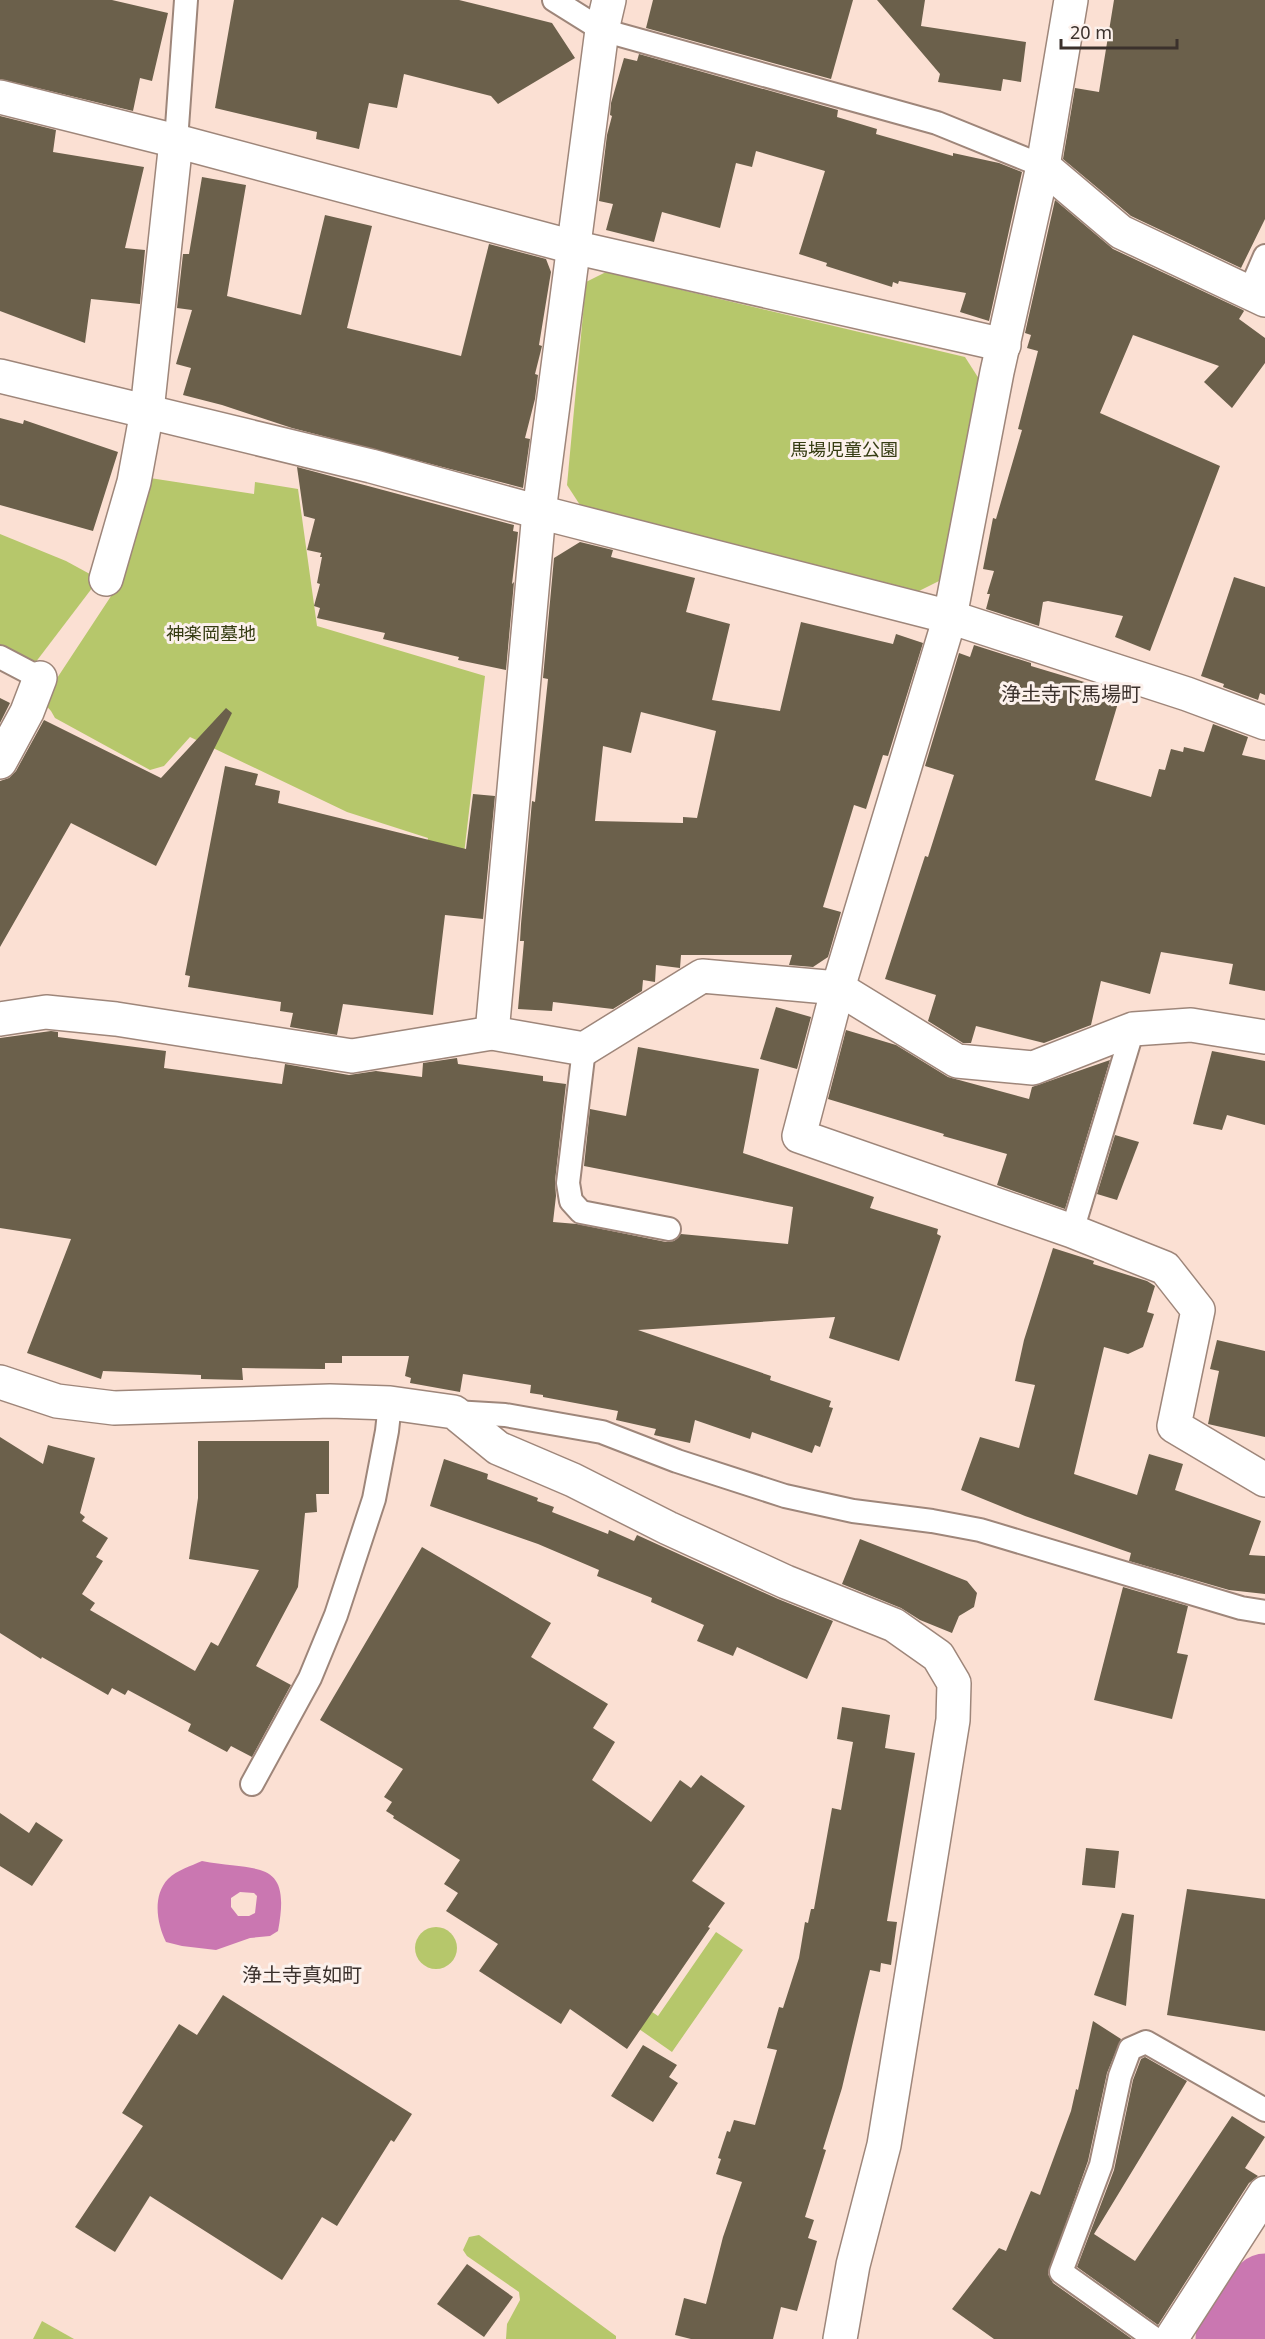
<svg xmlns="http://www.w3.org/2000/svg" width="1265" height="2339" viewBox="0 0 1265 2339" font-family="'Noto Sans','Noto Sans JP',sans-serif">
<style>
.green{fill:#b6c76b}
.water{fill:#ca77b1;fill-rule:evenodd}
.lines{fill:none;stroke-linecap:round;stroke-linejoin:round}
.river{stroke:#ca77b1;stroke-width:69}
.building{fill:#6b604b;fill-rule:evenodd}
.lane-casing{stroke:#9e867a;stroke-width:26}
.street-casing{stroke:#9e867a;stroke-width:36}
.lane{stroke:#fff;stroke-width:22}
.street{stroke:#fff;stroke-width:33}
.labels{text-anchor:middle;stroke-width:6;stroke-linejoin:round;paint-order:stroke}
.park-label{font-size:18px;fill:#353c12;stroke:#fcf1ec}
.neighbourhood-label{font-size:20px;fill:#3b312c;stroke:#fcf1ec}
</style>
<rect width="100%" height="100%" fill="#fbe0d3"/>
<g class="green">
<path d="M606 272 965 357 981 382 943 579 919 591 580 505 567 485 586 282Z"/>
<path d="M150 478 254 494 255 482 298 489 317 626 485 676 464 854 426 848 428 838 347 812 190 737 164 766 150 770 55 718 51 711 42 701 117 587Z"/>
<path d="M0 534 66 561 99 579 32 667 0 650Z"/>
<circle cx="436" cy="1948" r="21"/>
<path d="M716 1932 743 1950 672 2052 586 1992 598 1975 658 2016Z"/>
<path d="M479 2235 616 2336V2339H506L507 2324 520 2300 519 2292 467 2256 463 2250 469 2237Z"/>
<path d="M42 2321 74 2339H33Z"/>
</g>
<path class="water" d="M202 1861C258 1872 292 1857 278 1931L270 1936 250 1938 216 1950 182 1946 166 1942C157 1924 152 1896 168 1879 177 1870 191 1866 202 1861ZM240 1892 254 1893 257 1896 255 1913 249 1916H238L231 1907V1898Z"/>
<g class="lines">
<path class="river" d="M1230 2339 1265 2288"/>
</g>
<g class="building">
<path d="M0 0H112L168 13 152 81 140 78 133 111 0 79Z"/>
<path d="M234 0H459L552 23 575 58 498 104 491 96 404 74 397 108 369 103 359 149 316 139 317 132 215 108Z"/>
<path d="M653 0H853L831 79 646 28Z"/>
<path d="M877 0H925L921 26 1026 42 1021 82 1003 79 1001 91 938 82 940 74Z"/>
<path d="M1114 0H1265V219L1241 268 1131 216 1063 159 1075 88 1099 92Z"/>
<path d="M639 54 838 110 837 117 877 129 876 134 953 156V153L999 163 1022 172 989 321 960 312 966 293 899 281 898 284 893 282 892 287 826 266 827 263 799 254 825 171 756 151 752 167 736 163 720 228 662 212 654 242 606 230 613 204 599 201 607 135 612 116 610 115 611 103 624 58 637 61Z"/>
<path d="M0 116 56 130 53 152 144 167 125 248 145 250 140 304 91 299 85 343 0 311Z"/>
<path d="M202 177 246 185 227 296 301 315 325 215 372 226 347 328 425 347 461 356 489 244 546 259 551 272 539 345 542 346 535 374 538 375 535 399 525 438 530 439 523 488 292 428 222 405 183 395 191 368 176 364 192 310 177 308 183 254H189Z"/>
<path d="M1055 200 1113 249 1243 310 1244 311 1239 319 1265 338V363L1232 408 1204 382 1219 366 1133 335 1100 413 1220 466 1150 651 1115 637 1123 616 1048 601 1043 602 1039 626 986 609 990 594H987L994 571 983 569 993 518 996 519 1022 430 1018 429 1038 351 1027 348 1031 335 1025 333Z"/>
<path d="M0 418 23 424 24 420 118 452 93 531 0 505Z"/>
<path d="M297 467 514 525 513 531 518 532 512 584 514 582 506 670 458 660 459 657 383 639 385 633 317 618 320 608 314 606 320 584 317 583 322 557H320L321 553 307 550 315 519 304 516Z"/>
<path d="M580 542 613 550 611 557 695 578 686 612 730 624 712 700 780 711 801 622 893 644 896 634 923 643 888 756 883 755 866 809 854 805 823 907 841 912 828 957 813 967 789 965 792 955H681L680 968 656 965 655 982 643 980 642 991 613 1009 553 1002 552 1011 518 1009 524 941H520L521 924 532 801 535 802 548 679 543 678 554 558ZM641 712 716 731 697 818 683 817V823L595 821 603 746 631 753Z"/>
<path d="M1234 577 1265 587V695L1260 693 1258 700 1223 687 1224 684 1201 676Z"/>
<path d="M974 645 1031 663V666L1121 693 1095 780 1151 797 1159 769 1165 770 1171 749 1183 752 1184 747 1204 752 1213 724 1248 737 1242 755 1265 760V991L1229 984 1233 964 1161 952 1150 994 1101 981 1091 1025 1044 1043 976 1026 971 1043H963L928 1021 936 995 885 979 925 856 928 857 954 775 925 766 959 653 970 657Z"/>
<path d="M0 698 10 703 0 723Z"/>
<path d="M226 708 232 713 156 866 71 823 0 947V781L9 778 16 771 44 720 161 778Z"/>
<path d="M225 766 258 774 255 785 280 791 278 803 466 849 473 794 495 796 483 919 445 915 433 1015 343 1004 337 1035 290 1027 293 1013 280 1011 281 1002 188 987 190 976 185 975Z"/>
<path d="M776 1007 811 1017 797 1069 760 1059Z"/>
<path d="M846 1030 896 1045 948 1077 1029 1099 1032 1087 1110 1060 1065 1209 997 1185 1007 1154 943 1136 944 1134 828 1099Z"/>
<path d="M51 1031 58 1032V1037L166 1051 164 1068 282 1084 285 1064 349 1075 376 1071 422 1077 423 1063 457 1058 458 1064 543 1076V1081L566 1084 555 1181 556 1196 553 1222 577 1224 666 1242 674 1241 681 1234 788 1244 793 1207 584 1166 590 1109 626 1116 638 1047 759 1069 743 1153 874 1197 870 1208 938 1229 937 1234 941 1236 899 1361 829 1338 835 1317 638 1330 771 1376 770 1380 831 1401 829 1407 833 1408 820 1447 815 1445 812 1453 752 1432 750 1439 695 1420 690 1443 654 1435 656 1429 616 1420 618 1411 543 1397V1395L530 1393 531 1385 463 1374 460 1392 410 1383 411 1378 405 1376 409 1356H342V1363H325V1369L242 1368 243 1380 201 1379V1375L103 1371 101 1379 27 1353 71 1239 0 1228V1038Z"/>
<path d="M1212 1051 1265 1061V1125L1227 1115 1222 1130 1193 1124Z"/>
<path d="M1115 1135 1139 1142 1117 1200 1097 1194Z"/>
<path d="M1053 1248 1094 1261 1093 1264 1147 1281 1155 1286 1147 1312 1154 1314 1143 1347 1128 1354 1104 1347 1074 1474 1137 1495 1149 1454 1183 1464 1175 1490 1261 1521 1249 1555 1265 1556V1594L1229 1590 1129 1561 1131 1553 1025 1516 961 1490 980 1437 1019 1448 1035 1385 1015 1381 1024 1340Z"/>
<path d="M1217 1340 1265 1351V1437L1208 1424 1219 1371 1210 1369Z"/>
<path d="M0 1437 43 1464 48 1445 95 1458 80 1513 85 1517 82 1521 108 1538 96 1557 103 1561 82 1594 95 1603 90 1610 195 1671 211 1642 218 1646 259 1570 189 1559 198 1498V1441H329V1494H316L317 1512 305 1513 298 1587 256 1666 291 1685 252 1757 231 1746 227 1752 188 1731 191 1724 128 1690 125 1695 112 1688 108 1695 42 1657 41 1659 0 1633Z"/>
<path d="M444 1459 488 1474 487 1479 538 1498 537 1501 554 1507 552 1512 608 1534 609 1530 634 1541 637 1535 778 1599 833 1621 807 1679 737 1647 733 1656 697 1641 704 1625 651 1602 652 1598 597 1576 599 1570 538 1544 430 1506Z"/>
<path d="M860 1539 967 1581 977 1593 974 1607 959 1616 952 1633 920 1620 901 1608 842 1584Z"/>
<path d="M422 1547 551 1623 531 1657 608 1704 593 1728 615 1742 592 1780 651 1822 680 1780 691 1788 701 1775 745 1806 692 1881 725 1903 708 1927 710 1928 627 2049 570 2009 561 2024 479 1971 498 1944 446 1911 458 1893 444 1884 460 1860 393 1818 394 1816 386 1811 392 1802 384 1797 403 1769 320 1720Z"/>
<path d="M1123 1587 1188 1606 1177 1653 1188 1655 1172 1719 1094 1700Z"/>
<path d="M842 1707 890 1715 885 1748 915 1753 887 1921 897 1922 891 1965 881 1963 880 1972 870 1970 842 2088 823 2149 826 2150 805 2217 814 2220 808 2238 817 2241 797 2311 781 2307 773 2339H691L675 2335 684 2298 706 2304 723 2237 742 2182 716 2174 721 2159 718 2158 727 2131 730 2132 734 2120 755 2125 777 2050 767 2048 779 2007 783 2008 799 1958 805 1922 808 1923 811 1909H814L832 1808 841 1810 853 1742 837 1739Z"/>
<path d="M0 1813 29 1833 36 1822 63 1840 32 1886 0 1866Z"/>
<path d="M1086 1848 1119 1851 1115 1888 1082 1885Z"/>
<path d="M1187 1889 1265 1899V2031L1167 2015Z"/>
<path d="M1122 1913 1134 1915 1126 2006 1094 1995Z"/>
<path d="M223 1995 412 2114 394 2142 391 2140 337 2226 322 2217 282 2280 150 2196 115 2252 75 2227 143 2126 122 2113 179 2024 197 2035Z"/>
<path d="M1093 2021 1121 2039 1107 2073 1088 2161 1048 2274 1053 2283 1132 2339H994L952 2309 999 2248 1006 2251 1031 2191 1040 2195 1071 2111 1076 2089 1078 2090Z"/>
<path d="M643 2045 677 2065 669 2077 678 2083 653 2122 611 2096Z"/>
<path d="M1145 2057 1187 2081 1094 2234 1135 2261 1232 2116 1265 2137 1245 2168 1258 2176 1249 2183 1158 2325 1077 2267 1114 2170 1133 2080 1141 2059Z"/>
<path d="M467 2264 513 2297 484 2337 437 2304Z"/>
</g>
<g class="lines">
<defs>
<g id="lane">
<path d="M554 0 602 30 937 123 1043 166"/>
<path d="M176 141 186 0"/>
<path d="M1249 293 1265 256"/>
<path d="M0 657 40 678"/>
<path d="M584 1049 568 1183 571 1201 581 1212 669 1229"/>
<path d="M1072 1231 1133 1029"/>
<path d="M454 1412 505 1415 602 1432 677 1461 785 1496 853 1511 932 1521 980 1530 1241 1608 1265 1612"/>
<path d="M252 1784 310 1678 336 1615 374 1499 387 1431 390 1403"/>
<path d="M1155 2339 1061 2272 1101 2165 1120 2076 1130 2049 1146 2042 1265 2110"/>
</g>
<g id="street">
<path d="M1071 0 1043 166 997 372 950 617 838 988 799 1136 1072 1231 1165 1268 1198 1310 1174 1426 1265 1480"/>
<path d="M0 97 176 141 573 247 1004 345"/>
<path d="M1043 166 1121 232 1265 300"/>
<path d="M0 376 371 466 539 512 950 617 1187 694 1265 723"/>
<path d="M106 579 134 482 147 411 176 141"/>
<path d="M0 762 27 712 40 678"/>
<path d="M0 1019 46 1012 116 1019 352 1056 492 1033 584 1049 702 976 838 988 957 1061 1033 1068 1133 1029 1191 1025 1265 1037"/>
<path d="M492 1033 539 512 602 30 609 0"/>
<path d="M0 1382 57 1401 114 1408 330 1401 390 1403 454 1412 498 1448 573 1480 668 1528 786 1582 894 1625 938 1656 954 1683 953 1720 884 2145 853 2265 840 2339"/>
<path d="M1171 2339 1265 2193"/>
</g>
</defs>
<use href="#lane" class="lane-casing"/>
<use href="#street" class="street-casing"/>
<use href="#lane" class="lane"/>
<use href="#street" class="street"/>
</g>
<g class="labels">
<g class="park-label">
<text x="844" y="456">馬場児童公園</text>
<text x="211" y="640">神楽岡墓地</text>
</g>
<g class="neighbourhood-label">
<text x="1071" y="701">浄土寺下馬場町</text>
<text x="302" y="1982">浄土寺真如町</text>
</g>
</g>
<path d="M1061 39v9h116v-9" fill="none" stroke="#3b312c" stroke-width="3"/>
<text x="1070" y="39" font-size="18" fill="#3b312c" stroke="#fcf1ec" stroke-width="4.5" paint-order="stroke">20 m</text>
</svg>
